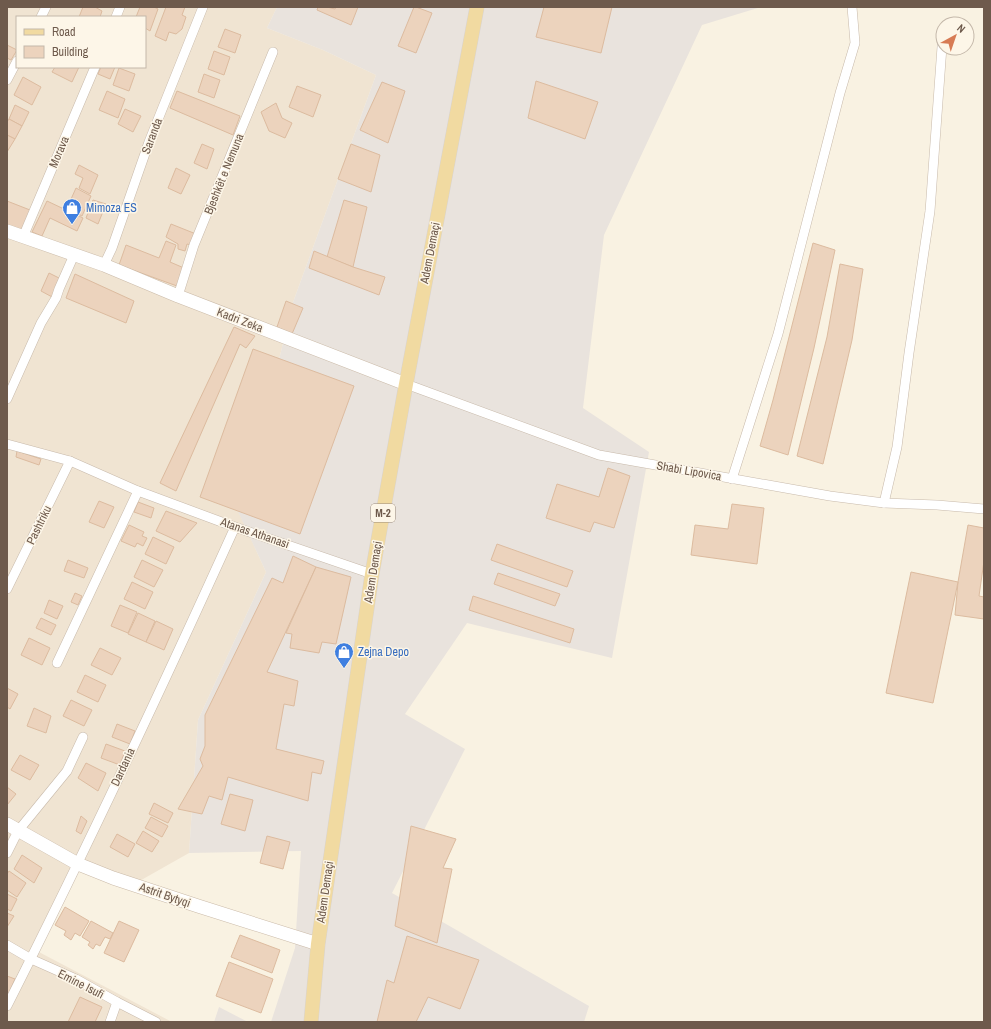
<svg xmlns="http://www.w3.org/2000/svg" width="991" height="1029" viewBox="0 0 991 1029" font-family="'Archivo Narrow',sans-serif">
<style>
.residential{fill:#f0e4d2;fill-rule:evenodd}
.industrial{fill:#e9e3dd}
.building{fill:#ecd3bd;stroke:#dcbb9f}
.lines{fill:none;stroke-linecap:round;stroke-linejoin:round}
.street-casing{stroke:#c8baab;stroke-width:10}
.secondary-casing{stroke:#cbbba9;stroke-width:14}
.primary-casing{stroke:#d9d4d0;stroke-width:15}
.street{stroke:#fff;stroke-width:9}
.secondary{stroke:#fff;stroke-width:13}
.primary{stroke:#f1daa1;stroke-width:14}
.labels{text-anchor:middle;stroke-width:3;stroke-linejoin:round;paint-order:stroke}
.shield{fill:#fdf6e8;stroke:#99897b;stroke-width:1}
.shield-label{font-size:11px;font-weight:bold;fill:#6e5a4c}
.street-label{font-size:12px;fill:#6e5a4c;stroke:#fdf6e8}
.shop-label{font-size:12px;fill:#366cbe;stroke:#fdf6e8;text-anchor:start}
</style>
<rect width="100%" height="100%" fill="#f9f2e2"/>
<path class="residential" d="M7 7H277L267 28 323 50 376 75 292 305 264 423 235 504 266 572 198 720 189 853 136 883 80 860 37 951 172 1022H7ZM17 17H145V67H17Z"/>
<g class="industrial">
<path d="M277 7H761L702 25 604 235 583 408 649 452 612 658 467 623 405 714 465 749 392 893 589 1006 584 1022H271L295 948 301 851 189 853 198 720 266 572 235 505 264 423 292 305 376 75 323 50 267 28Z"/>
<path d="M219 1007 248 1022H214Z"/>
</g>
<g class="building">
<path d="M83 7H95L102 11 100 17H79Z"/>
<path d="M140 7H154L158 9 150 31 145 28V17H136Z"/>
<path d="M166 7H185L182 15 186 17 182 29 176 34 169 32 166 41 155 36Z"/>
<path d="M318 7H327L335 9 336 7H358L351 25 317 10Z"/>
<path d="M414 7H416L432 13 416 53 398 46Z"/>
<path d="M544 7H612L601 53 536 37Z"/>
<path d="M225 29 241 35 235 53 218 47Z"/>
<path d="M7 45 17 50 11 60 7 58Z"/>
<path d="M214 51 230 57 224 75 208 69Z"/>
<path d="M55 67H79L72 82 52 72Z"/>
<path d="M101 67H115L110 79 98 74Z"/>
<path d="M119 68 135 74 129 91 113 85Z"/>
<path d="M204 74 220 80 214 98 198 92Z"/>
<path d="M23 77 41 87 32 105 14 95Z"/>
<path d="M536 81 598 102 585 139 528 118Z"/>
<path d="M382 82 405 91 388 143 360 130Z"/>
<path d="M297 86 321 95 313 117 289 107Z"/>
<path d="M107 91 125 99 118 118 99 110Z"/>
<path d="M177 91 240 116 233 135 170 108Z"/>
<path d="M276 103 282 118 292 123 285 138 269 131 261 112Z"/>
<path d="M15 105 29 112 22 126 9 119Z"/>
<path d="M125 109 141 116 133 132 118 124Z"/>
<path d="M9 119 22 126 15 139 7 135V122Z"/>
<path d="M7 135 15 139 7 152Z"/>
<path d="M202 144 214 149 207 169 194 163Z"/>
<path d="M351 144 380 155 371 192 338 179Z"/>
<path d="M79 165 98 175 90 194 79 188 83 178 75 174Z"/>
<path d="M176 168 190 175 181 194 168 188Z"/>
<path d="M76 188 91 196 82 216 67 208Z"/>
<path d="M93 200 106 204 98 224 86 218Z"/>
<path d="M344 200 367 207 353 267 327 257Z"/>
<path d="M7 201 30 210 22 231 7 225Z"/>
<path d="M47 201 83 218 77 231 50 218 42 236 32 232Z"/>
<path d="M171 224 196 234 191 245 187 244 185 251 178 249V244L166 237Z"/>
<path d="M166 241 176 245 170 262 184 268 177 286 119 265 126 245 159 258Z"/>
<path d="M813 243 835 250 814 348 788 455 760 446 773 400Z"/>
<path d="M314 251 353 267 385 277 379 295 309 268Z"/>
<path d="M840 264 863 269 852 340 823 464 797 456 827 337Z"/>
<path d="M49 273 61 279 54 298 41 291Z"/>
<path d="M75 274 134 301 126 323 66 298Z"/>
<path d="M286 301 303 308 292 334 277 327Z"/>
<path d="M234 327 255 336 246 348 240 344 176 491 160 483Z"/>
<path d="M253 349 354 386 300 534 200 497Z"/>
<path d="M17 451 41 459 39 465 16 457Z"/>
<path d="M608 468 630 476 614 528 594 522 590 532 546 518 557 484 599 497Z"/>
<path d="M99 501 114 507 104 528 89 522Z"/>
<path d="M138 502 154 508 151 518 134 512Z"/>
<path d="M732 504 764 508 757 564 691 555 695 525 728 529Z"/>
<path d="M166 511 197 523 180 542 156 531Z"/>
<path d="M129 525 144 532 142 536 147 538 143 546 137 543 135 547 121 541Z"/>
<path d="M968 525 984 528V561L979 596 984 597V619L955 615 958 582Z"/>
<path d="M153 537 174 547 166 564 145 554Z"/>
<path d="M497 544 573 571 567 587 491 560Z"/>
<path d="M293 556 316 567 267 672 298 681 294 706 284 704 276 749 324 761 321 774 312 772 308 801 228 777 222 800 209 796 202 814 178 809 203 766 200 759 205 746V715L272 578 283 583Z"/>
<path d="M68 560 88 568 84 578 64 571Z"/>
<path d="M142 560 163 570 154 587 134 577Z"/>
<path d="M316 567 351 577 336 644 322 642 319 653 290 648 292 634 286 633Z"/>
<path d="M911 572 958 582 933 703 886 693Z"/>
<path d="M498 573 560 594 555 606 494 584Z"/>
<path d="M132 582 153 592 145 609 124 599Z"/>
<path d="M75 593 82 596 78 605 71 602Z"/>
<path d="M473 596 574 629 570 643 469 610Z"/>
<path d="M49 600 63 606 57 619 44 613Z"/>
<path d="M120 605 137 612 128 633 111 626Z"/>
<path d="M138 613 155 621 146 642 128 634Z"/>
<path d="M41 618 56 625 51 635 36 628Z"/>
<path d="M156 621 173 629 164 650 146 642Z"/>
<path d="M29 638 50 648 42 665 21 655Z"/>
<path d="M100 648 121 658 112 675 91 665Z"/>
<path d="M85 675 106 685 98 702 77 692Z"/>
<path d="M7 688 18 694 10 709 7 707Z"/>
<path d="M71 700 92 710 84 726 63 716Z"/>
<path d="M34 708 51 716 46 733 27 726Z"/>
<path d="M117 724 135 731 130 744 112 737Z"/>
<path d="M106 744 125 751 120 765 101 758Z"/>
<path d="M20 755 39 765 30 780 11 770Z"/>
<path d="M86 763 106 773 98 791 78 778Z"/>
<path d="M7 787 16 794 7 805Z"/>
<path d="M230 794 253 800 245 831 221 824Z"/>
<path d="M154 803 173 813 168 823 149 814Z"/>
<path d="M81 816 87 821 81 834 76 831Z"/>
<path d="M151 817 168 826 162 837 145 828Z"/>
<path d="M411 826 456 839 443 868 452 869 437 943 395 926Z"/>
<path d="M143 831 159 841 152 852 136 843Z"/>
<path d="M117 834 135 844 128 857 110 847Z"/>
<path d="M267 836 290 842 283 869 260 863Z"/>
<path d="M22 855 42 868 34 883 14 869Z"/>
<path d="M9 871 26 883 17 897 7 890V874Z"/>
<path d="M7 894 17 899 11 911 7 909Z"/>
<path d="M65 907 89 921 80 936 75 933 71 940 64 935 66 931 55 925Z"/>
<path d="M7 913 14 916 7 927Z"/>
<path d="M91 921 113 933 110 939 105 937 100 946 96 944 93 949 88 945 90 942 82 937Z"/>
<path d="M119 921 139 930 124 962 104 953Z"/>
<path d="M240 935 280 950 272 973 231 957Z"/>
<path d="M407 936 479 960 460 1009 428 997 416 1022H377L387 980 394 983Z"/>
<path d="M229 962 273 979 261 1013 216 996Z"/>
<path d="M7 976 15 979 8 995 7 994Z"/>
<path d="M80 997 102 1007 95 1022H68Z"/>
</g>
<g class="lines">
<defs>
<g id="street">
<path d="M41 17 46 7"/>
<path d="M116 17 120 7"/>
<path d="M7 80 17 61"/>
<path d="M23 237 95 67"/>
<path d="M104 265 112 248 149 142 203 7"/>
<path d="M178 296 194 245 273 52"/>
<path d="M406 384 599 455 830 496 884 503 937 505 984 509"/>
<path d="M7 399 41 323 56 298 59 289 74 255"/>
<path d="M7 444 70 461 138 491 235 527 372 574"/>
<path d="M732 479 778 334 840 93 855 43 852 7"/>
<path d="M884 503 897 447 909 353 930 211 943 33"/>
<path d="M7 589 70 461"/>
<path d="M57 663 138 491"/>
<path d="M7 853 18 831 67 771 83 737"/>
<path d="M7 945 31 959 76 979 117 1002 156 1022"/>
<path d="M7 1006C87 848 162 688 235 527"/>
<path d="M110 1022 117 1002"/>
</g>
<g id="secondary">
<path d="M7 231 104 265 178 296 406 384"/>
<path d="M7 824 78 864 113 878 198 906 318 944"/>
</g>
<path id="primary" d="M311 1022 318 944 372 574 406 384 477 7"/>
</defs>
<use href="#street" class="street-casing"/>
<use href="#secondary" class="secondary-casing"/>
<use href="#primary" class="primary-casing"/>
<use href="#street" class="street"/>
<use href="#secondary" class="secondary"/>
<use href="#primary" class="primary"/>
</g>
<defs>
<symbol id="shop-pin" viewBox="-11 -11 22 30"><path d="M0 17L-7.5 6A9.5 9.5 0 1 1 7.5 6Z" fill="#3f7fe0" stroke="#fdf6e8"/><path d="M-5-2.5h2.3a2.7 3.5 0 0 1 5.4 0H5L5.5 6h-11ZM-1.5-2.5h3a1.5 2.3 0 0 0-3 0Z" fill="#fff"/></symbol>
</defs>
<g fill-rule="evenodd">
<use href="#shop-pin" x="61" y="197" width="22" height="30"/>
<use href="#shop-pin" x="333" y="641" width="22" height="30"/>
</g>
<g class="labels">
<rect class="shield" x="371" y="504" width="24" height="18" rx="3"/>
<g class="shield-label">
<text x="383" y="517">M-2</text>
</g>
<g class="street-label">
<text transform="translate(152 136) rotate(-69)" y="4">Saranda</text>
<text transform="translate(59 152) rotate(-67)" y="4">Morava</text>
<text transform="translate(224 174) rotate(-68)" y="4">Bjeshkët e Nemuna</text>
<text transform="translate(430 253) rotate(-79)" y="4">Adem Demaçi</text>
<text transform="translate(240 320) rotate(21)" y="4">Kadri Zeka</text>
<text transform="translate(689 471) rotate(10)" y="4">Shabi Lipovica</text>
<text transform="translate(39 525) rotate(-64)" y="4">Pashtriku</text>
<text transform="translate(255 533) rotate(19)" y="4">Atanas Athanasi</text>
<text transform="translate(373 572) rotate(-81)" y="4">Adem Demaçi</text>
<text transform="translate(123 767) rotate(-65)" y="4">Dardania</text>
<text transform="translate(325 892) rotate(-82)" y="4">Adem Demaçi</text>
<text transform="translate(165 895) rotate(19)" y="4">Astrit Bytyqi</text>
<text transform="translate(81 984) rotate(27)" y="4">Emine Isufi</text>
</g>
<g class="shop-label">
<text x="86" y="212">Mimoza ES</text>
<text x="358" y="656">Zejna Depo</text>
</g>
</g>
<rect width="991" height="1029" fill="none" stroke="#6e5a4c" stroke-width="16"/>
<rect x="16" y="16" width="130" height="52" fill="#fdf6e8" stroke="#c4b8aa"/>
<rect x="24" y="29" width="20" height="6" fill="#f1daa1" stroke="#c4b8aa"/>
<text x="52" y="36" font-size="12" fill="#6e5a4c">Road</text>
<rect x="24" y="46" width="20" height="12" fill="#ecd3bd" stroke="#c4b8aa"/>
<text x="52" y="56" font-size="12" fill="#6e5a4c">Building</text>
<g transform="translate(955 36) rotate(40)"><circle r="19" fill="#fdf6e8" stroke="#c4b8aa"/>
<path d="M0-3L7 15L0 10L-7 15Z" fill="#d77b54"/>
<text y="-6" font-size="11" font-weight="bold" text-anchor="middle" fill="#6e5a4c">N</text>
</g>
</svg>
